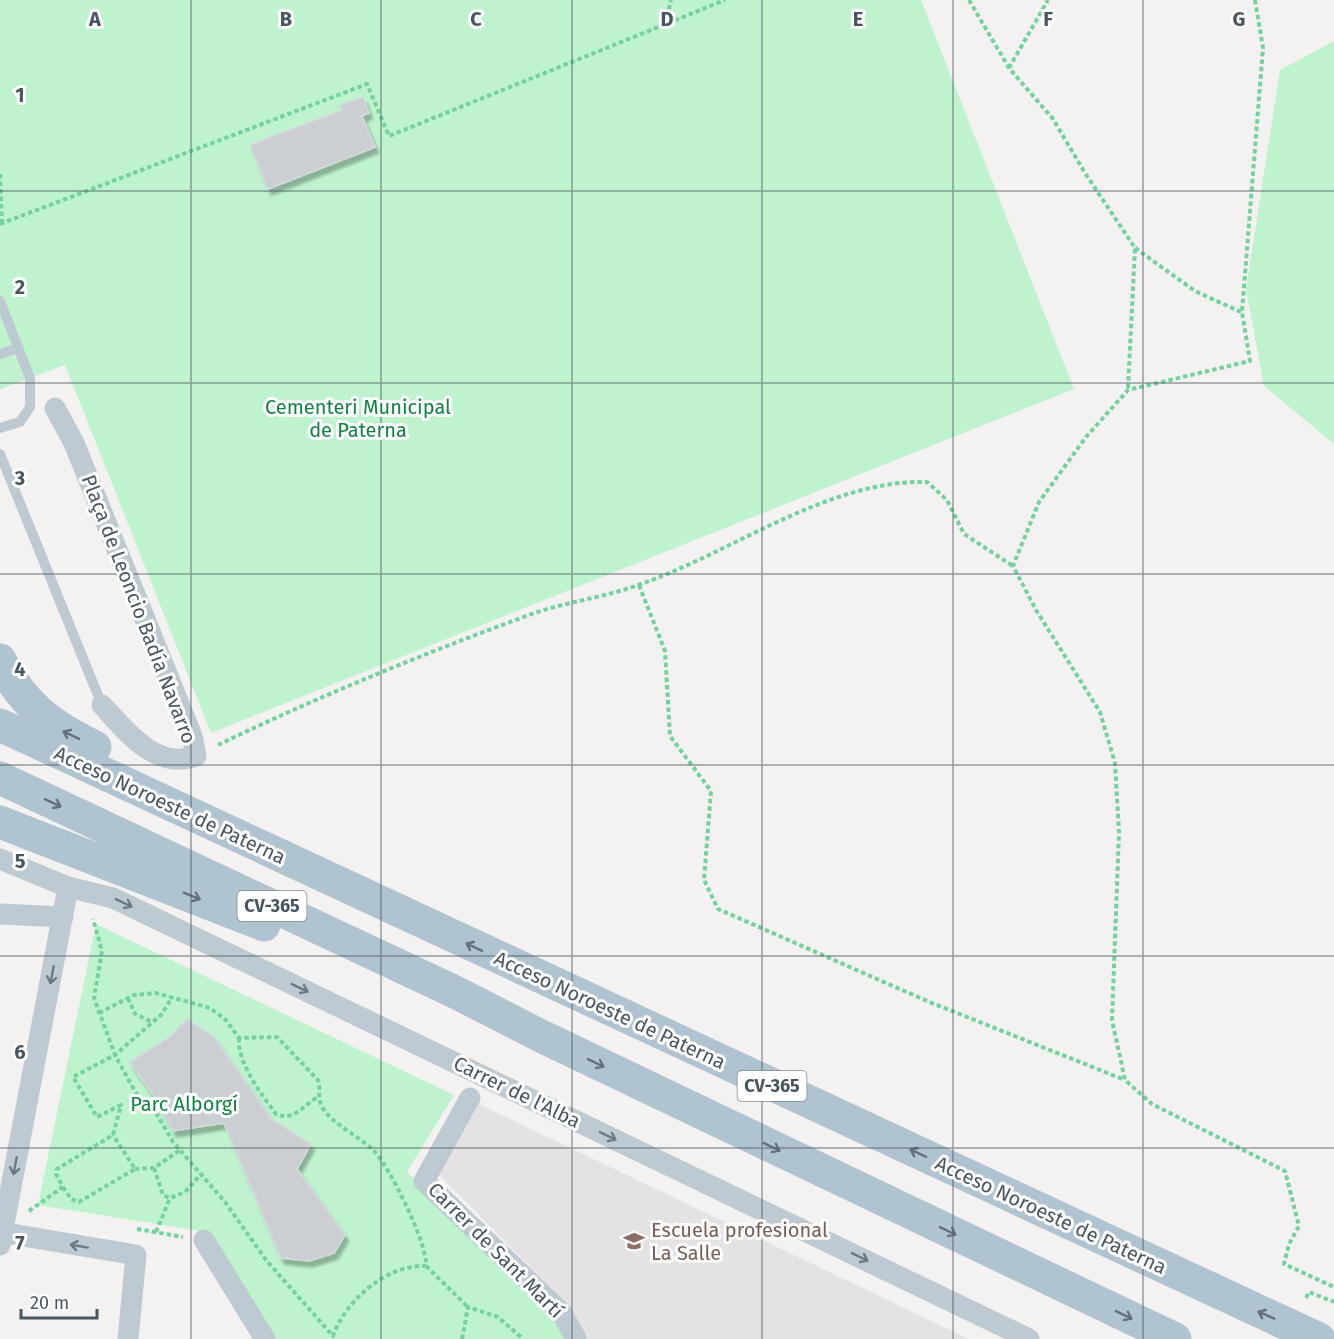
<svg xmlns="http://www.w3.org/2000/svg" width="1334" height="1339" viewBox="0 0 1334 1339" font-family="'Fira Sans',sans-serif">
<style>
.education{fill:#e5e2e3}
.green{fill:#bef3ce}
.building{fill:#cbcfd4;stroke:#d5d8dd;stroke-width:1.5;filter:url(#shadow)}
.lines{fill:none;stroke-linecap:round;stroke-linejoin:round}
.path{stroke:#74d39d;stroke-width:4;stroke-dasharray:4.5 3;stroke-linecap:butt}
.lane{stroke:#becad1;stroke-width:10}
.street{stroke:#becad1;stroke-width:21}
.primary{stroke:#b0c3d1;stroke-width:33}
.oneway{stroke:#62717c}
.oneway2{stroke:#6b7982}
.grid{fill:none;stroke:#485660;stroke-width:1.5;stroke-opacity:0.55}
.labels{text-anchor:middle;stroke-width:6;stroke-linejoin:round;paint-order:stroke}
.shield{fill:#fff;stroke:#7f8990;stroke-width:1.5}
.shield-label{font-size:18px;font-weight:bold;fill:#485660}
.park-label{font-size:20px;fill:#118341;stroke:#fff}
.street-label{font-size:20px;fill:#485660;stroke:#fff}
.education-label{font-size:20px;fill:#785e54;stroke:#fff;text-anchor:start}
.grid-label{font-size:20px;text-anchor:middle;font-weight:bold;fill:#485660;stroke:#fff;stroke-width:6;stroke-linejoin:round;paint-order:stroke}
</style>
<defs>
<filter id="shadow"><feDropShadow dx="3.5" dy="6" stdDeviation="1.5" flood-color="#0004"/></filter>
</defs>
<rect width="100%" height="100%" fill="#f4f1f1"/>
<path class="education" d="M479 1104 969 1339H587L569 1306 439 1175Z"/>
<g class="green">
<path d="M0 0H921L1074 389 211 733 65 365 0 389Z"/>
<path d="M1334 41V444L1264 386 1246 289 1280 70Z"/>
<path d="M96 924 454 1095 407 1172 559 1319 569 1339H274L206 1232 38 1205Z"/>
</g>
<g class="building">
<path d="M363 97 369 113 362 116 375 147 268 189 250 145 342 110 340 105Z"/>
<path d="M187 1019 214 1037 271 1119 311 1144 297 1169 345 1235 334 1253 309 1261 281 1258 224 1123 173 1131 154 1096 130 1062 170 1037Z"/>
</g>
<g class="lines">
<g class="path">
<path d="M969 0 1009 68 1053 119 1085 173 1135 248 1128 389"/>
<path d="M1255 0 1263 48 1242 312 1250 361 1128 390 1086 437 1039 502 1013 566 1036 610 1100 712 1115 763 1119 832 1112 1020 1125 1080 1152 1104 1285 1171 1299 1226 1289 1244 1284 1264 1334 1287"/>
<path d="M665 24 671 0"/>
<path d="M1009 68 1048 0"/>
<path d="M0 174 2 223"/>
<path d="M0 224 367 84 389 136 725 0"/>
<path d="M1135 248 1195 291 1241 312"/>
<path d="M639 585 665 651 670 736 711 791 704 880 718 909 927 1001 1125 1080"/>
<path d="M218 745C319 696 423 654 529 615 564 602 603 598 638 585 730 554 828 479 927 482L947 500 964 534 1013 566"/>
<path d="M128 998 135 1014 152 1022"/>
<path d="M99 1013 134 995 156 993 210 1008 226 1020 239 1038 277 1037 318 1080C321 1089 317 1098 322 1107 332 1124 357 1135 372 1149 388 1163 428 1244 426 1266 387 1264 345 1301 333 1336L266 1260 225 1202 173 1142 152 1106 137 1095 115 1055 162 1014 172 997"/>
<path d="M239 1038C237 1063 262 1095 276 1114 295 1122 304 1104 318 1097"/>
<path d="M154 1168 163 1195 170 1198 185 1192 201 1174"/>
<path d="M135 1169 154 1168 180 1150"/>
<path d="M63 1187 71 1199 79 1202 135 1169 113 1135"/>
<path d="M29 1211 63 1187 56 1174 57 1169 113 1135 121 1105 97 1117 73 1077 115 1055 94 998 102 951 93 919"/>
<path d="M137 1229 183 1237"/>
<path d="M156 1232 170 1198"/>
<path d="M426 1266 468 1307"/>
<path d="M1306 1298 1309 1292 1334 1302"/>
<path d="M462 1339 468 1307 498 1317 523 1339"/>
</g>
<g class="lane">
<path d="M0 301 30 378V407L20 422 0 428"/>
<path d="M0 354 18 348"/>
<path d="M0 454 102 705"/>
</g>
<g class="street">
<path d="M55 408 74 443 192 736 196 756C156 771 126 731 102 705"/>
<path d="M0 859 68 887 113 898 1029 1339"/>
<path d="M0 914 63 917"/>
<path d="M470 1098 424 1181 562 1313 576 1339"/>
<path d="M0 1232 136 1255 128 1339"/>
<path d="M204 1240 265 1339"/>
<path d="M0 1245 68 887"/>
</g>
<g class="primary">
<path d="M0 660C23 705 50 725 95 747"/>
<path d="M0 725 1319 1339"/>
<path d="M0 778 455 992 543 1037 1175 1339"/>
<path d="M0 822 264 925"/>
</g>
</g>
<defs><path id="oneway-shaft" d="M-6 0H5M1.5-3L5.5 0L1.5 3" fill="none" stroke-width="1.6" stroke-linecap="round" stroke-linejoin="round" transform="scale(1.5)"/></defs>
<g class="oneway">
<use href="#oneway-shaft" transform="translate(71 735) rotate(-154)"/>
<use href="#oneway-shaft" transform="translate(53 803) rotate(25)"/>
<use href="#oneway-shaft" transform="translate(192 896) rotate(22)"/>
<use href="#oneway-shaft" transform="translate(474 947) rotate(-155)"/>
<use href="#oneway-shaft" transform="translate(596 1063) rotate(26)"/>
<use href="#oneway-shaft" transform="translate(772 1147) rotate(26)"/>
<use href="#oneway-shaft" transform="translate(918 1153) rotate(-155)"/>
<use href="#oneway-shaft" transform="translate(948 1231) rotate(26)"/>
<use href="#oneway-shaft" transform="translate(1124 1315) rotate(26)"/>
<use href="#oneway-shaft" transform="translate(1266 1315) rotate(-156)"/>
</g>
<g class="oneway2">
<use href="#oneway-shaft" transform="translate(124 903) rotate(26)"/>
<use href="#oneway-shaft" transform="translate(52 975) rotate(101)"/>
<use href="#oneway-shaft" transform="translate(300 988) rotate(26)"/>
<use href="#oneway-shaft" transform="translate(608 1136) rotate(26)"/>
<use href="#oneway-shaft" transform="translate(15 1166) rotate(101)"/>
<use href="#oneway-shaft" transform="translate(79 1246) rotate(-170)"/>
<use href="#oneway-shaft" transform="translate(860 1257) rotate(26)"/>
</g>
<path class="grid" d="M191 0V1339M381 0V1339M572 0V1339M762 0V1339M953 0V1339M1143 0V1339M0 191H1334M0 383H1334M0 574H1334M0 765H1334M0 956H1334M0 1148H1334"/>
<defs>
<symbol id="school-bare" viewBox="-9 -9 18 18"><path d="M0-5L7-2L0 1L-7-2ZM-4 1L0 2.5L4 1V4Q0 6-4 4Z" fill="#8d6e63" stroke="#fff" stroke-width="2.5" paint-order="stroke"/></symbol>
</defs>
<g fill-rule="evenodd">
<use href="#school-bare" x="619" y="1226" width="30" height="30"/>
</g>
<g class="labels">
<g class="shield">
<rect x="237.5" y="891" width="69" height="30" rx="4.5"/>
<rect x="737.5" y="1071" width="69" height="30" rx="4.5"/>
</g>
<g class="shield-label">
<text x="272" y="912">CV-365</text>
<text x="772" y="1092">CV-365</text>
</g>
<g class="park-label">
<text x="358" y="414">Cementeri Municipal<tspan x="358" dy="23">de Paterna</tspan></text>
<text x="184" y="1111">Parc Alborgí</text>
</g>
<g class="street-label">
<text transform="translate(139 609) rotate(69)" y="7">Plaça de Leoncio Badía Navarro</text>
<text transform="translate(170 805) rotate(25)" y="7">Acceso Noroeste de Paterna</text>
<text transform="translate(610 1010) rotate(25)" y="7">Acceso Noroeste de Paterna</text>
<text transform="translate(517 1092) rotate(26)" y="7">Carrer de l'Alba</text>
<text transform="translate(1051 1215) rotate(25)" y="7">Acceso Noroeste de Paterna</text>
<text transform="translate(496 1250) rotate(45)" y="7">Carrer de Sant Martí</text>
</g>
<g class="education-label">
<text x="651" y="1237">Escuela profesional<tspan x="651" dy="23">La Salle</tspan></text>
</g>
</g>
<g class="grid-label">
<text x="95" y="26">A</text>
<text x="286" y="26">B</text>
<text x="476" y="26">C</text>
<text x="667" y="26">D</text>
<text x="858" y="26">E</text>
<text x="1048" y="26">F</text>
<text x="1239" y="26">G</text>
<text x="20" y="102">1</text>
<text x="20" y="294">2</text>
<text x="20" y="485">3</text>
<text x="20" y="676">4</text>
<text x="20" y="868">5</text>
<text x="20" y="1059">6</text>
<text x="20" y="1250">7</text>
</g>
<path d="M21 1309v9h76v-9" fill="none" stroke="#485660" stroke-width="3"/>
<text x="30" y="1309" font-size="18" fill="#485660" stroke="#ffffff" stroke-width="4.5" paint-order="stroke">20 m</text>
</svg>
